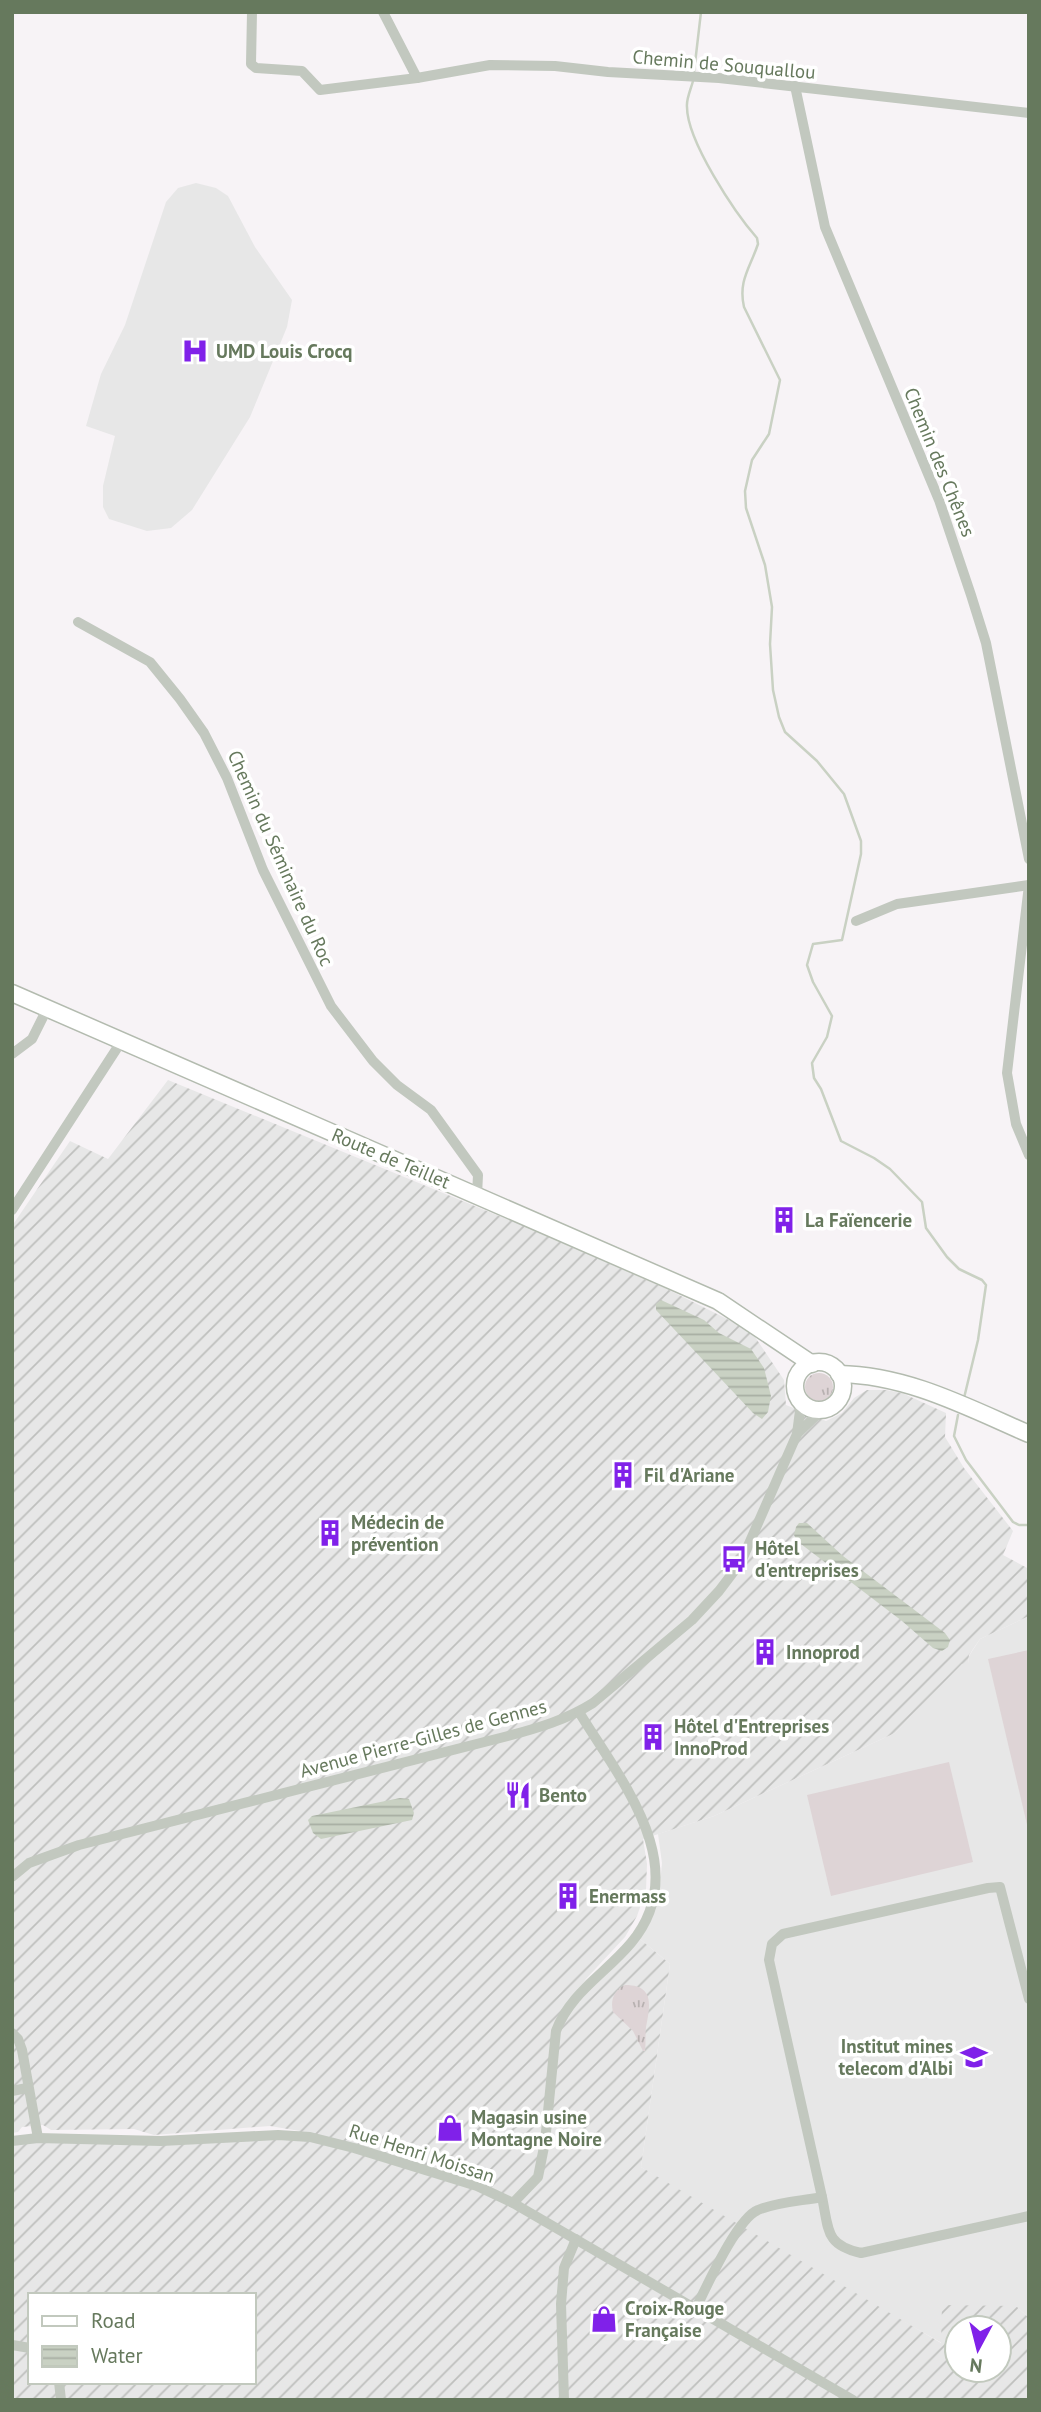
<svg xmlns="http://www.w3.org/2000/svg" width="1041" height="2412" viewBox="0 0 1041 2412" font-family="'PT Sans',sans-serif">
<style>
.built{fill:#e7e7e7}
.industrial{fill:url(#industrial-furrows);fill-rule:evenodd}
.grass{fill:url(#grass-tufts)}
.garden{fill:#ded4d6}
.water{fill:url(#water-rules)}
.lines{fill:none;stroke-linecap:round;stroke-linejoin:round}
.stream{stroke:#c9d1c3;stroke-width:2.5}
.secondary-casing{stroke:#b3bbaf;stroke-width:19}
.street{stroke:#c2c8bf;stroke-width:10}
.secondary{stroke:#fff;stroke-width:16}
.labels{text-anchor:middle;stroke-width:7;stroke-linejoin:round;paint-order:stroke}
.street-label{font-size:19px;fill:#66795d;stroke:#fff}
.poi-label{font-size:19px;font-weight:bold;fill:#66795d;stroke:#fff;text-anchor:start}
</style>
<defs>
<pattern id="industrial-furrows" width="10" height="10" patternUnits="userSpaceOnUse" patternTransform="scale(1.75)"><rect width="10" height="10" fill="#e7e7e7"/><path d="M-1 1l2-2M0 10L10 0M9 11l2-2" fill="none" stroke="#bfc0be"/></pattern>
<pattern id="grass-tufts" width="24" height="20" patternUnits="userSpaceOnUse" patternTransform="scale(1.75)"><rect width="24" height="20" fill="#ded4d6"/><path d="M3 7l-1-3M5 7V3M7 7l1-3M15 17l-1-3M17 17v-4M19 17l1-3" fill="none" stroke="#b8b1b1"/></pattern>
<pattern id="water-rules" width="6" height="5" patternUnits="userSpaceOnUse" patternTransform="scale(1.75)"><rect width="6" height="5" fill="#c9d1c3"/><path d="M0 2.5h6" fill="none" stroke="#a7aea2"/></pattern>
</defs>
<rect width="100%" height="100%" fill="#f7f3f6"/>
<g class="built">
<path d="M196 183 216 188 228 196 255 247 292 300 287 327 250 417 192 510 171 528 147 531 109 519 103 507V486L115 436 86 426 101 374 125 325 166 202 178 188Z"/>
<path d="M1029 1616V2318L1016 2306H942V2343L746 2234 641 2167 670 1964 640 1939 648 1926 660 1884 662 1863 658 1834 714 1816 895 1733 962 1663H968L969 1656 980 1639Z"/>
</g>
<path class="industrial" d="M168 1080 526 1227 667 1289 751 1331 784 1380 786 1405 826 1421 842 1413 854 1398 867 1390H886L902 1393 946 1413 945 1437 964 1468 1013 1531 1003 1555 1029 1569V1616L980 1639 969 1655 968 1663 962 1664 895 1733 714 1816 643 1839 647 1864 646 1890 637 1916 625 1937 584 1981 640 1939 670 1964 641 2167 941 2343 942 2305 1016 2306 1029 2318V2400H12V2143L300 2131 270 2126 154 2135 134 2129 51 2130 43 2125 22 2127 18 2132 12 2133V1226L70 1141 108 1159ZM30 2295H254V2382H30ZM957 2328H999V2370H957Z"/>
<g class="grass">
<circle cx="819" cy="1387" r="14"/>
<path d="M625 1985C655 1985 650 2006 646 2027 645 2035 646 2044 645 2051H643L633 2031 613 2012C610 2000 614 1990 625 1985Z"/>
</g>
<g class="garden">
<path d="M1029 1650V1833L988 1659Z"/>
<path d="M949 1762 973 1862 831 1896 807 1795Z"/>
</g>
<g class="water">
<path d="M661 1300 704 1320 719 1333 751 1349 764 1368 771 1396 768 1412 762 1419 753 1413 656 1310V1304Z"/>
<path d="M799 1523H807L843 1556 945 1633 950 1640 948 1647 942 1651 933 1648 902 1621 797 1541 794 1535 796 1527Z"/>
<path d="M400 1798 409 1799 414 1813 412 1820 321 1839 313 1833 308 1820 312 1816Z"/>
</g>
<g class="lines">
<g class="stream">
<path d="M694 72 701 12"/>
<path d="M693 81C691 89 686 99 687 107 687 141 735 213 757 238L758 244C750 268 738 281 744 307L780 380 769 434 752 460 745 491 746 508 765 565 772 607 770 644 773 690 779 717 785 732 817 761 844 794 861 841V854L842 940 813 944 807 965 813 982 832 1016 827 1037 812 1063 814 1078 821 1089 841 1141 874 1158 890 1169 922 1202 926 1228 947 1257 959 1269 982 1280 986 1285 978 1340 964 1398"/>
<path d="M958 1415 954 1436 966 1460 1013 1522 1019 1525H1029"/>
</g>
<defs>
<g id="secondary">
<path d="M12 993 718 1301 812 1364"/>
<circle cx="819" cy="1386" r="24"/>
<path d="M839 1374C907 1375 967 1407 1029 1434"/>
</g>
</defs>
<use href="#secondary" class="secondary-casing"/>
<g class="street">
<path d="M252 12 251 64 256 68 302 71 320 90 417 78 490 65 555 66 608 72 719 78 1029 113"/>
<path d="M383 12 417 78"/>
<path d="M795 86 825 227 939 500 971 595 986 643 1029 859"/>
<path d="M78 622 150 662 180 699 204 733 227 778 263 870 331 1006 373 1061 397 1085 431 1110 478 1175 477 1195"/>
<path d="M1029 885 1007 1073 1016 1124 1029 1155"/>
<path d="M856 921 897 904 1029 885"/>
<path d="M12 1054 32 1039 47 1009"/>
<path d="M12 1210 121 1042"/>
<path d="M797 1434 822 1410"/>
<path d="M12 1877 29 1863 79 1845 508 1736C538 1728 566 1720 593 1703L692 1620 719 1591 741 1562 797 1434 801 1403"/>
<path d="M12 2033 18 2039 22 2050 38 2138"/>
<path d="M12 2091 27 2088"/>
<path d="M12 2141 38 2138 161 2141 278 2135 310 2137 354 2148 477 2186 513 2203 853 2400"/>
<path d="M822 2197C829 2230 825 2245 861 2253L1029 2216"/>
<path d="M513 2203 538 2177 545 2142 556 2031C570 1993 606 1973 631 1943 695 1867 619 1778 579 1712"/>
<path d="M695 2310C706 2288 737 2218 758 2210 777 2202 801 2201 822 2197L769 1960 772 1944 783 1934 988 1888 1000 1887 1029 1999"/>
<path d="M12 2345 30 2348"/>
<path d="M59 2382 61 2400"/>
<path d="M564 2400 561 2304 564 2268 576 2239"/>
</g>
<use href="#secondary" class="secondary"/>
</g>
<defs>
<symbol id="hospital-bare" viewBox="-9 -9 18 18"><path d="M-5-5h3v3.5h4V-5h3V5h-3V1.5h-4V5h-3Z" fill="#8021e9" stroke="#fff" stroke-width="2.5" paint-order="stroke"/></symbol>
<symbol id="building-bare" viewBox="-9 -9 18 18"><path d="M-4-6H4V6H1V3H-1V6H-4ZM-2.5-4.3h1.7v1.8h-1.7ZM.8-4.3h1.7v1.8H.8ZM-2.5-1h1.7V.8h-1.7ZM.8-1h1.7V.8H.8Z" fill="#8021e9" stroke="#fff" stroke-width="2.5" paint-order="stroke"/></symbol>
<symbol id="bus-bare" viewBox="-9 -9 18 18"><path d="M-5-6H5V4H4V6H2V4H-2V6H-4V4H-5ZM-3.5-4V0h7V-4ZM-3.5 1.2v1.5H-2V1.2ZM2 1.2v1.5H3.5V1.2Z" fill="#8021e9" stroke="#fff" stroke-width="2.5" paint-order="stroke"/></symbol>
<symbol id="restaurant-bare" viewBox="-9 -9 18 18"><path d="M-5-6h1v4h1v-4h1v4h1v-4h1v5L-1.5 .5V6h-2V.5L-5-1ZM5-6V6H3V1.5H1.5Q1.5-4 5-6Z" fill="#8021e9" stroke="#fff" stroke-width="2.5" paint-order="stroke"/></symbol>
<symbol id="university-bare" viewBox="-9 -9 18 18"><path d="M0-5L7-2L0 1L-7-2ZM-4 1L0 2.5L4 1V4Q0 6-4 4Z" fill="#8021e9" stroke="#fff" stroke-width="2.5" paint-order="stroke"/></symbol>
<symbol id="shop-bare" viewBox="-9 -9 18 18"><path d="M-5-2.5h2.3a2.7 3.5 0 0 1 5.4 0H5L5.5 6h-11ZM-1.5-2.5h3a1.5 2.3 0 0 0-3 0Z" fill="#8021e9" stroke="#fff" stroke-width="2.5" paint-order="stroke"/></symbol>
</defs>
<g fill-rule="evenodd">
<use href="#hospital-bare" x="176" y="332" width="38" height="38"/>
<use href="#building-bare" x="765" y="1201" width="38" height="38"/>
<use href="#building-bare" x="604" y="1456" width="38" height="38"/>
<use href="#building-bare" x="311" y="1514" width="38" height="38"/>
<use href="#bus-bare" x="715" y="1540" width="38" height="38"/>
<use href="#building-bare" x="746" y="1633" width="38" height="38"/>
<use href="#building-bare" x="634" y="1718" width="38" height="38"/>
<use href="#restaurant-bare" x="499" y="1776" width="38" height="38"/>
<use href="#building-bare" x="549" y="1877" width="38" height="38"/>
<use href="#university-bare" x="955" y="2038" width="38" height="38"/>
<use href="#shop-bare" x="431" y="2109" width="38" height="38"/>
<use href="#shop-bare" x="585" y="2300" width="38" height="38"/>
</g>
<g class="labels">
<g class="street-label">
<text transform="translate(724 64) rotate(5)" y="7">Chemin de Souquallou</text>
<text transform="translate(940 462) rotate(68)" y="7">Chemin des Chênes</text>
<text transform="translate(281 858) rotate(66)" y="7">Chemin du Séminaire du Roc</text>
<text transform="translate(391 1158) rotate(23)" y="7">Route de Teillet</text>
<text transform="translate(423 1738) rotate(-15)" y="7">Avenue Pierre-Gilles de Gennes</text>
<text transform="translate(422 2153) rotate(18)" y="7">Rue Henri Moissan</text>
</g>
<g class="poi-label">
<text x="216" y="358">UMD Louis Crocq</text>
<text x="805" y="1227">La Faïencerie</text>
<text x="644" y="1482">Fil d'Ariane</text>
<text x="351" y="1529">Médecin de<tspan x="351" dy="22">prévention</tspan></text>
<text x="755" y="1555">Hôtel<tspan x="755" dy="22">d'entreprises</tspan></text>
<text x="786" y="1659">Innoprod</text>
<text x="674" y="1733">Hôtel d'Entreprises<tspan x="674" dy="22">InnoProd</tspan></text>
<text x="539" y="1802">Bento</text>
<text x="589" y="1903">Enermass</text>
<text x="953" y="2053" text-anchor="end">Institut mines<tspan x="953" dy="22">telecom d'Albi</tspan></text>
<text x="471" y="2124">Magasin usine<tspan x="471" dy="22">Montagne Noire</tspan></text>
<text x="625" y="2315">Croix-Rouge<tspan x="625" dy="22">Française</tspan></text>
</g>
</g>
<rect width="1041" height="2412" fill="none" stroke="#66795d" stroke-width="28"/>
<rect x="28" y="2293" width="228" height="91" fill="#ffffff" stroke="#c2c9be" stroke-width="2"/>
<rect x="42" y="2316" width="35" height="10" fill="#ffffff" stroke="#c2c9be" stroke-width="2"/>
<text x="91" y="2328" font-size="21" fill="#66795d">Road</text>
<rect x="42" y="2346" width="35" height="21" fill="url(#water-rules)" stroke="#c2c9be" stroke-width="2"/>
<text x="91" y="2363" font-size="21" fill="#66795d">Water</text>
<g transform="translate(978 2349) rotate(187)"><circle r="33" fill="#ffffff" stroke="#c2c9be" stroke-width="2"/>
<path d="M0-5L12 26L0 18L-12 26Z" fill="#8021e9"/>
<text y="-10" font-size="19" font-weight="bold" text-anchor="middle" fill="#66795d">N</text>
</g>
</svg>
